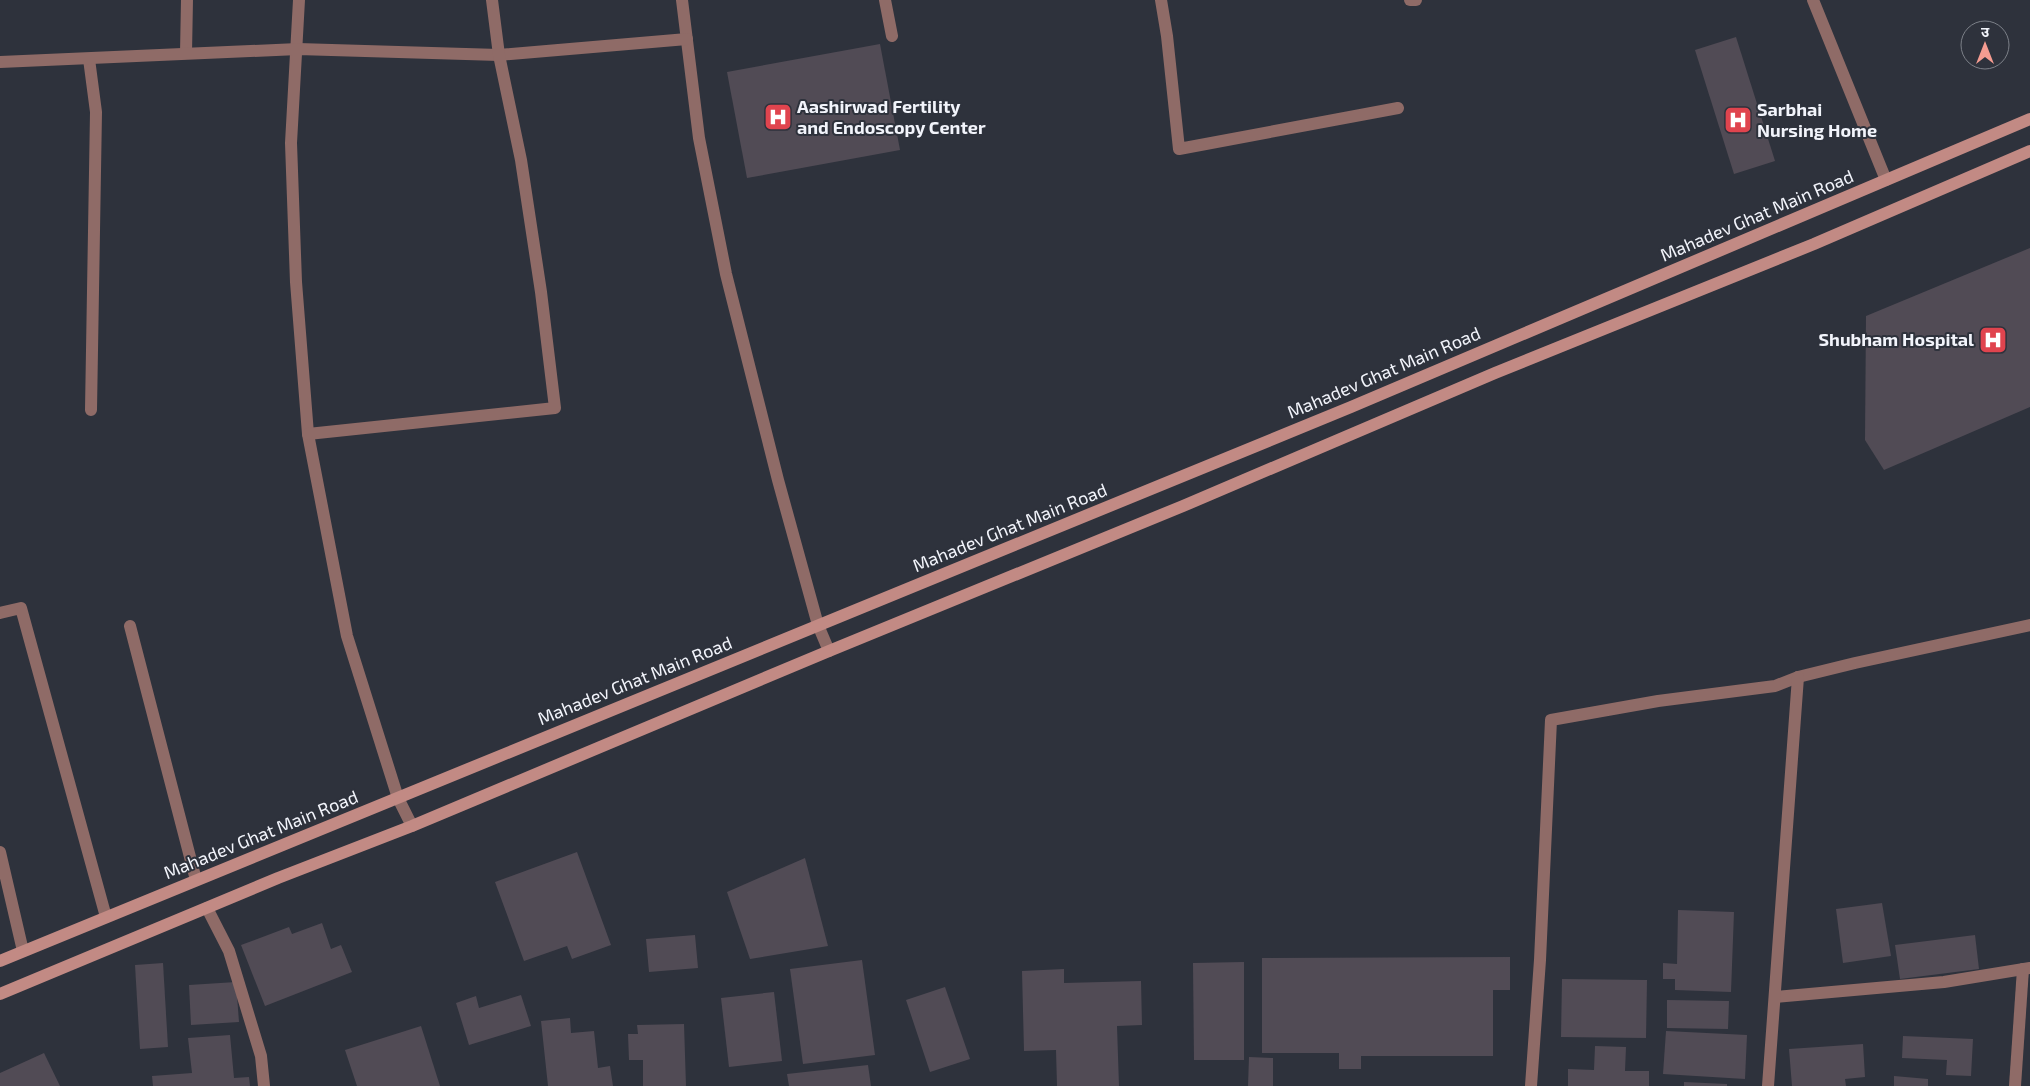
<svg xmlns="http://www.w3.org/2000/svg" width="2030" height="1086" viewBox="0 0 2030 1086" font-family="'Exo 2','Noto Sans Devanagari',sans-serif">
<style>
.building{fill:#514b55}
.lines{fill:none;stroke-linecap:round;stroke-linejoin:round}
.street{stroke:#8f6b67;stroke-width:12}
.secondary{stroke:#c28a84;stroke-width:12}
.labels{text-anchor:middle;stroke-width:4;stroke-linejoin:round;paint-order:stroke}
.poi-label{font-size:18px;font-weight:bold;fill:#f2f4fb;stroke:#2e323c;text-anchor:start}
.street-label{font-size:18px;fill:#f2f4fb;stroke:#2e323c}
</style>
<rect width="100%" height="100%" fill="#2e323c"/>
<g class="building">
<path d="M1736 37 1775 161 1734 174 1695 50Z"/>
<path d="M880 44 900 150 747 178 727 72Z"/>
<path d="M2030 248V407L1884 470 1865 440 1866 316Z"/>
<path d="M577 852 611 945 572 959 567 946 524 961 495 882Z"/>
<path d="M805 858 828 946 750 959 727 892Z"/>
<path d="M1882 903 1891 956 1843 963 1836 909Z"/>
<path d="M1678 910 1734 912 1731 992 1675 990V979H1663V963L1677 964Z"/>
<path d="M322 923 331 949 341 945 352 972 265 1006 241 945 289 927 292 934Z"/>
<path d="M695 935 698 968 649 972 646 939Z"/>
<path d="M1975 935 1979 969 1900 979 1895 945Z"/>
<path d="M1510 957V990H1493V1056H1361V1069H1339V1053H1262V958Z"/>
<path d="M862 960 875 1055 803 1064 790 969Z"/>
<path d="M1244 962V1060H1194L1193 963Z"/>
<path d="M163 963 168 1047 140 1049 135 965Z"/>
<path d="M1064 969V983L1141 981 1142 1025 1117 1026 1119 1086H1057L1056 1050 1024 1051 1022 971Z"/>
<path d="M1562 979 1647 980 1646 1038 1561 1037Z"/>
<path d="M236 982 239 1022 191 1025 189 985Z"/>
<path d="M945 987 970 1059 930 1072 906 1000Z"/>
<path d="M774 992 782 1061 729 1067 721 998Z"/>
<path d="M521 995 531 1026 469 1045 456 1003 476 996 479 1008Z"/>
<path d="M1667 1000 1729 1001 1728 1029 1667 1028Z"/>
<path d="M570 1018 571 1033 594 1031 598 1068 610 1066 613 1086H548L541 1021Z"/>
<path d="M684 1024 686 1086H643V1060H629L628 1034H638L637 1025Z"/>
<path d="M421 1026 440 1086H357L345 1050Z"/>
<path d="M1666 1031 1747 1035 1745 1079 1663 1074Z"/>
<path d="M230 1035 234 1078 249 1077 250 1086H153L152 1076 192 1073 188 1038Z"/>
<path d="M1903 1036 1973 1039 1971 1076 1946 1075 1947 1060 1902 1058Z"/>
<path d="M1863 1044 1865 1077 1845 1079 1846 1086H1792L1789 1049Z"/>
<path d="M1595 1046 1626 1047 1625 1071H1649V1086H1568V1069L1594 1070Z"/>
<path d="M44 1053 60 1086H0V1073Z"/>
<path d="M1249 1057 1273 1058V1086H1248Z"/>
<path d="M868 1065 871 1086H789L787 1074Z"/>
<path d="M1894 1076 1928 1079V1086H1894Z"/>
<path d="M1684 1082 1727 1084V1086H1684Z"/>
</g>
<g class="lines">
<g class="street">
<path d="M299 0 291 143 296 282 308 434 347 636 398 798 412 826"/>
<path d="M682 0 699 138 726 274 778 480 818 625 829 651"/>
<path d="M885 0 892 36"/>
<path d="M1161 0 1167 36 1179 149 1398 108"/>
<path d="M1410 0H1416"/>
<path d="M1813 0 1886 180"/>
<path d="M186 53 187 0"/>
<path d="M89 59 96 112 91 410"/>
<path d="M0 62 298 49 499 55 687 39"/>
<path d="M308 434 555 408 541 292 521 160 499 55 492 0"/>
<path d="M0 613 21 608 106 917"/>
<path d="M130 626 196 880"/>
<path d="M0 852 23 951"/>
<path d="M207 908 229 951 261 1056 264 1086"/>
<path d="M1775 997 1944 982 2030 968"/>
<path d="M1531 1086 1540 960 1551 720 1658 701 1775 686 1798 677 1855 663 2030 625"/>
<path d="M1768 1086 1798 677"/>
<path d="M2015 1086 2023 969"/>
</g>
<g class="secondary">
<path d="M0 961 1351 407 2030 119"/>
<path d="M0 994 278 878 412 826 829 651 1183 506 1495 373 1814 244 2030 151"/>
</g>
</g>
<defs>
<symbol id="hospital-square" viewBox="-11 -11 22 22"><rect x="-9" y="-9" width="18" height="18" rx="4" fill="#e0444e" stroke="#2e323c"/><path d="M-5-5h3v3.5h4V-5h3V5h-3V1.5h-4V5h-3Z" fill="#fff"/></symbol>
</defs>
<g fill-rule="evenodd">
<use href="#hospital-square" x="762" y="101" width="32" height="32"/>
<use href="#hospital-square" x="1722" y="104" width="32" height="32"/>
<use href="#hospital-square" x="1977" y="324" width="32" height="32"/>
</g>
<g class="labels">
<g class="poi-label">
<text x="797" y="113">Aashirwad Fertility<tspan x="797" dy="21">and Endoscopy Center</tspan></text>
<text x="1757" y="116">Sarbhai<tspan x="1757" dy="21">Nursing Home</tspan></text>
<text x="1974" y="346" text-anchor="end">Shubham Hospital</text>
</g>
<g class="street-label">
<text transform="translate(1757 216) rotate(-23)" y="6">Mahadev Ghat Main Road</text>
<text transform="translate(1384 373) rotate(-23)" y="6">Mahadev Ghat Main Road</text>
<text transform="translate(1010 528) rotate(-22)" y="6">Mahadev Ghat Main Road</text>
<text transform="translate(635 681) rotate(-22)" y="6">Mahadev Ghat Main Road</text>
<text transform="translate(261 835) rotate(-22)" y="6">Mahadev Ghat Main Road</text>
</g>
</g>
<g transform="translate(1985 45)"><circle r="24" fill="#2e323c" stroke="#7c8088"/>
<path d="M0-4L9 19L0 12L-9 19Z" fill="#f59c91"/>
<text y="-8" font-size="14" font-weight="bold" text-anchor="middle" fill="#f2f4fb">उ</text>
</g>
</svg>
